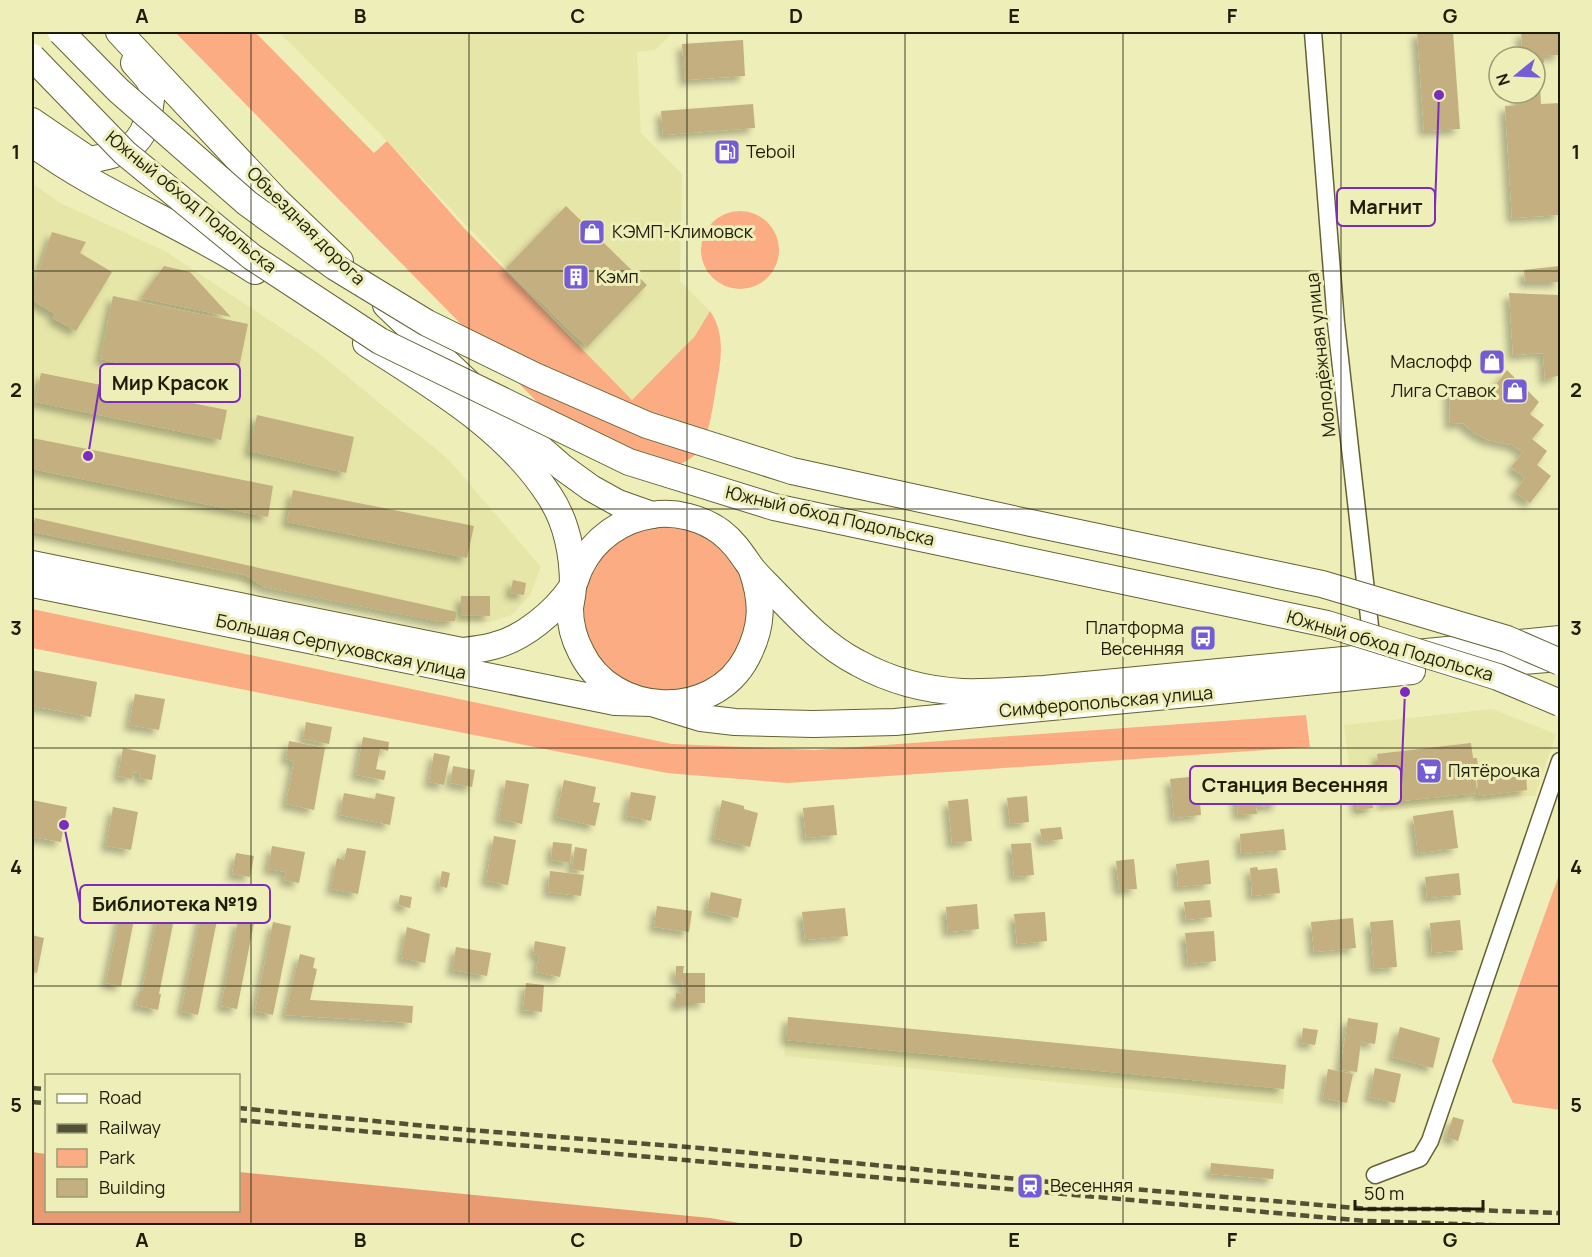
<svg xmlns="http://www.w3.org/2000/svg" width="1592" height="1257" viewBox="0 0 1592 1257" font-family="Manrope,sans-serif">
<style>
.built{fill:#e6e6a9}
.green{fill:#fbac83}
.forest{fill:#e89a71}
.building{fill:#c3af7f;filter:url(#shadow)}
.lines{fill:none;stroke-linecap:round;stroke-linejoin:round}
.street-casing{stroke:#636232;stroke-width:19}
.primary-casing{stroke:#636232;stroke-width:28}
.street{stroke:#fff;stroke-width:16}
.primary{stroke:#fff;stroke-width:26}
.rail{stroke:#525135;stroke-width:4.5;stroke-dasharray:9 4.5;stroke-linecap:butt}
.primary-bridge-casing{stroke:#636232;stroke-width:28;stroke-linecap:butt}
.primary-bridge{stroke:#fff;stroke-width:26}
.grid{fill:none;stroke:#1e1d09;stroke-width:1.5;stroke-opacity:0.55}
.labels{text-anchor:middle;stroke-width:6;stroke-linejoin:round;paint-order:stroke}
.poi-label{font-size:18px;fill:#1e1d09;stroke:#eeeeb9;text-anchor:start}
.street-label{font-size:18px;fill:#1e1d09;stroke:#eeeeb9}
.leader{fill:none;stroke:#7b2cbf;stroke-width:2}
.callout-dot{fill:#7b2cbf;stroke:#eeeeb9;stroke-width:2}
.callout{fill:#eeeeb9;stroke:#7b2cbf;stroke-width:2}
.callout-label{font-size:20px;text-anchor:middle;font-weight:bold;fill:#1e1d09}
.neatline{fill:none;stroke:#1e1d09;stroke-width:2}
.grid-label{font-size:20px;text-anchor:middle;font-weight:bold;fill:#1e1d09}
</style>
<defs>
<filter id="shadow"><feDropShadow dx="-5.5" dy="5.5" stdDeviation="3" flood-color="#0004"/></filter>
</defs>
<rect width="100%" height="100%" fill="#eeeeb9"/>
<g class="built">
<path d="M279 32H674L655 50 637 52 641 133 682 174 680 281 710 311 695 336 632 401 387 141Z"/>
<path d="M32 183 60 203 165 251 316 351 448 459 541 567 530 595 512 615 489 622 440 623 263 587 32 535Z"/>
<path d="M1492 709 1556 734 1535 796H1523L1355 814 1344 725Z"/>
<path d="M788 1017 1286 1065 1283 1104 784 1056Z"/>
</g>
<g class="green">
<path d="M175 32H255L374 153 387 141 464 228 632 400 695 336 710 311C726 334 721 362 716 387 713 406 709 440 696 454 687 464 650 477 636 475 621 473 606 465 593 459Z"/>
<circle cx="740" cy="250" r="39"/>
<circle cx="666" cy="609" r="82"/>
<path d="M32 609 672 744 815 750 1306 715 1310 747 787 783 667 773 32 648Z"/>
<path d="M1560 872V1110L1513 1103 1492 1061Z"/>
</g>
<path class="forest" d="M32 1152 46 1154V1210H238L239 1172 710 1218 751 1225H32Z"/>
<g class="building">
<path d="M1417 32H1453L1460 129 1424 131Z"/>
<path d="M1521 32H1560V55L1544 56V63L1535 64V57H1527L1526 47H1522Z"/>
<path d="M743 40 745 76 685 80 682 44Z"/>
<path d="M1535 66H1539L1541 104 1560 103V215L1512 218 1505 106 1519 105 1518 93H1535Z"/>
<path d="M753 104 755 128 663 135 661 111Z"/>
<path d="M566 206 647 285 587 347 506 268Z"/>
<path d="M52 232 86 242 80 253 112 272 76 331 53 318 55 314 32 300V290Z"/>
<path d="M164 266 190 272 231 317 141 298Z"/>
<path d="M1560 266V282H1525L1524 270Z"/>
<path d="M1509 293 1560 295V375L1545 380 1543 353 1513 355Z"/>
<path d="M113 296 248 324 235 387 100 359Z"/>
<path d="M1507 370 1539 402 1530 414 1544 425 1532 439 1547 451 1537 465 1551 476 1530 503 1515 492 1525 478 1511 467 1523 452 1512 445 1488 440 1473 432 1463 423 1450 424 1449 389 1495 386Z"/>
<path d="M41 373 227 410 221 440 35 402Z"/>
<path d="M257 415 354 437 346 473 249 451Z"/>
<path d="M32 438 273 486 268 517 32 469Z"/>
<path d="M293 490 474 526 467 558 287 522Z"/>
<path d="M35 518 457 612 455 621 440 622 264 587 246 575 32 532Z"/>
<path d="M513 580 526 583 524 595 510 593Z"/>
<path d="M461 596H490V616L461 615Z"/>
<path d="M32 670 97 682 91 717 32 706Z"/>
<path d="M135 694 165 699 159 730 129 725Z"/>
<path d="M306 722 332 727 329 744 303 739Z"/>
<path d="M363 737 389 742 388 751 380 749 376 769 386 771 384 780 356 775Z"/>
<path d="M289 741 325 748 314 810 286 804 294 761 286 759Z"/>
<path d="M1471 743 1473 758H1477L1479 775 1475 776 1477 793 1383 803 1377 754Z"/>
<path d="M123 748 156 755 152 780 139 778 140 773 133 772 132 779 118 776Z"/>
<path d="M434 753 450 756 444 785 429 782Z"/>
<path d="M453 766 475 770 472 787 450 783Z"/>
<path d="M1369 769 1373 808 1357 810 1352 771Z"/>
<path d="M1526 775 1527 790 1479 796 1477 780Z"/>
<path d="M1198 776 1201 815 1174 818 1170 779Z"/>
<path d="M1276 778 1278 805 1256 807 1257 814 1238 815 1235 782Z"/>
<path d="M506 780 529 784 522 824 499 819Z"/>
<path d="M564 780 596 787 593 802 600 803 595 826 556 817Z"/>
<path d="M631 792 656 796 651 821 626 816Z"/>
<path d="M344 793 375 799 376 793 395 797 390 825 340 815Z"/>
<path d="M1027 796 1029 822 1010 824 1007 798Z"/>
<path d="M968 799 972 841 952 843 948 801Z"/>
<path d="M32 800 67 807 61 842 32 837Z"/>
<path d="M722 800 744 806V809L758 813 750 847 714 838Z"/>
<path d="M834 805 837 835 806 838 803 808Z"/>
<path d="M113 807 138 812 131 850 106 846Z"/>
<path d="M1453 810 1458 848 1418 853 1413 816Z"/>
<path d="M1061 827 1063 839 1042 842 1040 829Z"/>
<path d="M1284 829 1286 850 1241 854 1240 834Z"/>
<path d="M494 836 516 840 508 885 486 881Z"/>
<path d="M553 842 572 844 570 863 551 860Z"/>
<path d="M1031 843 1034 875 1014 877 1011 844Z"/>
<path d="M272 846 305 852 299 883 284 880 286 872 268 869Z"/>
<path d="M575 847 587 849 584 871 572 869Z"/>
<path d="M347 848 366 851 358 894 331 889 337 858 344 860Z"/>
<path d="M236 853 254 856 250 877 232 874Z"/>
<path d="M1134 859 1137 889 1119 890 1116 861Z"/>
<path d="M1209 860 1211 884 1178 887 1176 864Z"/>
<path d="M1257 867 1258 870 1277 868 1280 893 1252 896 1250 868Z"/>
<path d="M442 871 450 873 447 888 439 886Z"/>
<path d="M550 871 584 875 581 896 548 892Z"/>
<path d="M1459 873 1461 895 1427 898 1425 877Z"/>
<path d="M711 892 742 899 738 918 707 911Z"/>
<path d="M400 895 412 897 410 908 398 905Z"/>
<path d="M124 896 138 899 121 986 106 983Z"/>
<path d="M1210 900 1212 917 1186 920 1184 902Z"/>
<path d="M161 901 177 904 159 994H161L158 1010 136 1005 140 990 142 991Z"/>
<path d="M977 904 979 929 948 932 946 907Z"/>
<path d="M657 906 692 911 689 932 654 927Z"/>
<path d="M845 908 848 936 805 940 802 912Z"/>
<path d="M202 911 218 915 198 1015 181 1011Z"/>
<path d="M1045 912 1047 941 1017 944 1014 914Z"/>
<path d="M1353 918 1356 948 1314 952 1311 922Z"/>
<path d="M238 920 254 923 237 1009 221 1006Z"/>
<path d="M1393 920 1397 967 1374 969 1370 922Z"/>
<path d="M1460 920 1463 950 1432 953 1430 923Z"/>
<path d="M273 922 291 926 273 1015 255 1011Z"/>
<path d="M407 927 430 934 425 963 401 958Z"/>
<path d="M1214 931 1216 961 1188 964 1185 933Z"/>
<path d="M32 935 44 938 37 973 32 972Z"/>
<path d="M535 941 566 947 560 977 536 972 539 955 533 954Z"/>
<path d="M456 947 491 953 487 976 452 970Z"/>
<path d="M300 954 315 958 313 968 317 969 310 1000 413 1006 412 1023 285 1015Z"/>
<path d="M676 966H684L683 973H705V1003H685V1005H676V993L682 994 683 981H676Z"/>
<path d="M526 983 544 985 542 1012 523 1010Z"/>
<path d="M788 1017 1286 1065 1284 1089 786 1040Z"/>
<path d="M1348 1018 1378 1023 1375 1044 1361 1042 1357 1072 1340 1070Z"/>
<path d="M1400 1027 1440 1038 1433 1068 1392 1057Z"/>
<path d="M1303 1028 1318 1030 1315 1045 1301 1043Z"/>
<path d="M1375 1068 1401 1074 1395 1103 1369 1097Z"/>
<path d="M1328 1069 1353 1074 1347 1103 1323 1098Z"/>
<path d="M1453 1117 1464 1120 1458 1141 1446 1137Z"/>
<path d="M1211 1163 1274 1169 1273 1179 1210 1174Z"/>
</g>
<g class="lines">
<defs>
<g id="street">
<path d="M1313 32 1336 323 1372 644"/>
<path d="M1375 1175 1420 1158 1430 1141 1560 761"/>
</g>
<g id="primary">
<path d="M119 32 277 201 340 261"/>
<path d="M32 121 89 160C122 154 143 148 149 113 150 106 153 92 151 85 149 78 139 69 134 63"/>
<path d="M32 143C100 194 183 224 255 271"/>
<path d="M386 305 500 413 562 467 591 488 618 503 652 515"/>
<path d="M366 343C432 386 505 427 549 495 567 522 573 554 573 586 573 593 571 601 570 608 570 623 574 639 581 652 612 717 713 722 747 657 763 626 763 602 752 570"/>
<path d="M32 564 462 651C472 650 483 649 493 646 523 639 555 612 572 587 576 581 577 573 581 566 594 539 622 519 652 515 675 511 702 518 721 532 734 542 741 553 750 566 757 576 767 584 775 593 800 619 825 646 858 663 889 680 926 690 962 692 989 693 1017 690 1044 689L1560 639"/>
<path d="M32 584 615 702 652 703 701 718 735 722 813 724 895 722 1209 692 1412 671"/>
<path d="M1464 666 1559 658"/>
</g>
</defs>
<use href="#street" class="street-casing"/>
<use href="#primary" class="primary-casing"/>
<use href="#street" class="street"/>
<use href="#primary" class="primary"/>
<g class="rail">
<path d="M32 1088 46 1089"/>
<path d="M32 1102 46 1103"/>
<path d="M238 1108 469 1130 700 1148 1038 1181 1368 1209H1441L1560 1213"/>
<path d="M238 1120 1365 1221 1521 1226"/>
</g>
<defs>
<g id="primary-bridge">
<path d="M61 32 118 90 247 203 335 267 427 323 535 376 647 425 792 471 1031 523 1322 584 1507 639 1560 662"/>
<path d="M32 57 125 153 252 257 380 341 629 462 774 507 1327 624 1498 677 1560 703"/>
</g>
</defs>
<use href="#primary-bridge" class="primary-bridge-casing"/>
<use href="#primary-bridge" class="primary-bridge"/>
</g>
<path class="grid" d="M251 32V1226M469 32V1226M687 32V1226M905 32V1226M1123 32V1226M1341 32V1226M32 271H1560M32 509H1560M32 748H1560M32 986H1560"/>
<defs>
<symbol id="fuel-square" viewBox="-11 -11 22 22"><rect x="-9" y="-9" width="18" height="18" rx="4" fill="#735cd6" stroke="#eeeeb9"/><path d="M-5.5-6h7V0h2V4h1.3V-2.5L3-4.5l.8-.8L6-3V5H2.5V1h-1V6h-7ZM-4.2-4.7v3.2H.2V-4.7Z" fill="#fff"/></symbol>
<symbol id="shop-square" viewBox="-11 -11 22 22"><rect x="-9" y="-9" width="18" height="18" rx="4" fill="#735cd6" stroke="#eeeeb9"/><path d="M-5-2.5h2.3a2.7 3.5 0 0 1 5.4 0H5L5.5 6h-11ZM-1.5-2.5h3a1.5 2.3 0 0 0-3 0Z" fill="#fff"/></symbol>
<symbol id="building-square" viewBox="-11 -11 22 22"><rect x="-9" y="-9" width="18" height="18" rx="4" fill="#735cd6" stroke="#eeeeb9"/><path d="M-4-6H4V6H1V3H-1V6H-4ZM-2.5-4.3h1.7v1.8h-1.7ZM.8-4.3h1.7v1.8H.8ZM-2.5-1h1.7V.8h-1.7ZM.8-1h1.7V.8H.8Z" fill="#fff"/></symbol>
<symbol id="bus-square" viewBox="-11 -11 22 22"><rect x="-9" y="-9" width="18" height="18" rx="4" fill="#735cd6" stroke="#eeeeb9"/><path d="M-5-6H5V4H4V6H2V4H-2V6H-4V4H-5ZM-3.5-4V0h7V-4ZM-3.5 1.2v1.5H-2V1.2ZM2 1.2v1.5H3.5V1.2Z" fill="#fff"/></symbol>
<symbol id="supermarket-square" viewBox="-11 -11 22 22"><rect x="-9" y="-9" width="18" height="18" rx="4" fill="#735cd6" stroke="#eeeeb9"/><path d="M-6-5.5h2.5l.6 2H6L4.5 2H-2.5L-4.4-4H-6ZM-1.5 3.2a1.3 1.3 0 1 0 .1 0ZM3 3.2a1.3 1.3 0 1 0 .1 0Z" fill="#fff"/></symbol>
<symbol id="station-square" viewBox="-11 -11 22 22"><rect x="-9" y="-9" width="18" height="18" rx="4" fill="#735cd6" stroke="#eeeeb9"/><path d="M-3-6H3Q5-6 5-4V2Q5 4 3 4L4.5 6H3L1.5 4h-3L-3 6H-4.5L-3 4Q-5 4-5 2V-4Q-5-6-3-6ZM-3.5-4v3h7v-3ZM-3.5 1v1.5H-2V1ZM2 1v1.5H3.5V1Z" fill="#fff"/></symbol>
</defs>
<g fill-rule="evenodd">
<use href="#fuel-square" x="712" y="137" width="30" height="30"/>
<use href="#shop-square" x="577" y="217" width="30" height="30"/>
<use href="#building-square" x="561" y="262" width="30" height="30"/>
<use href="#shop-square" x="1477" y="347" width="30" height="30"/>
<use href="#shop-square" x="1500" y="376" width="30" height="30"/>
<use href="#bus-square" x="1188" y="623" width="30" height="30"/>
<use href="#supermarket-square" x="1414" y="756" width="30" height="30"/>
<use href="#station-square" x="1015" y="1171" width="30" height="30"/>
</g>
<g class="labels">
<g class="poi-label">
<text x="746" y="158">Teboil</text>
<text x="612" y="238">КЭМП-Климовск</text>
<text x="596" y="283">Кэмп</text>
<text x="1472" y="368" text-anchor="end">Маслофф</text>
<text x="1496" y="397" text-anchor="end">Лига Ставок</text>
<text x="1184" y="634" text-anchor="end">Платформа<tspan x="1184" dy="21">Весенняя</tspan></text>
<text x="1448" y="777">Пятёрочка</text>
<text x="1050" y="1192">Весенняя</text>
</g>
<g class="street-label">
<text transform="translate(191 202) rotate(39)" y="6">Южный обход Подольска</text>
<text transform="translate(306 226) rotate(45)" y="6">Объездная дорога</text>
<text transform="translate(1321 355) rotate(-96)" y="6">Молодёжная улица</text>
<text transform="translate(830 516) rotate(13)" y="6">Южный обход Подольска</text>
<text transform="translate(1390 646) rotate(16)" y="6">Южный обход Подольска</text>
<text transform="translate(341 647) rotate(12)" y="6">Большая Серпуховская улица</text>
<text transform="translate(1106 702) rotate(-5)" y="6">Симферопольская улица</text>
</g>
</g>
<path class="leader" d="M1439 95L1435 207M88 456L100 383M1405 692L1401 785M64 825L80 904"/>
<g class="callout-dot">
<circle cx="1439" cy="95" r="6"/>
<circle cx="88" cy="456" r="6"/>
<circle cx="1405" cy="692" r="6"/>
<circle cx="64" cy="825" r="6"/>
</g>
<g class="callout">
<rect x="1337" y="188" width="98" height="38" rx="6"/>
<rect x="100" y="364" width="140" height="38" rx="6"/>
<rect x="1190" y="766" width="211" height="38" rx="6"/>
<rect x="80" y="885" width="190" height="38" rx="6"/>
</g>
<g class="callout-label">
<text x="1386" y="214">Магнит</text>
<text x="170" y="390">Мир Красок</text>
<text x="1295" y="792">Станция Весенняя</text>
<text x="175" y="911">Библиотека №19</text>
</g>
<rect width="1592" height="1257" fill="none" stroke="#eeeeb9" stroke-width="66"/>
<rect x="45" y="1074" width="195" height="138" fill="#eeeeb9" stroke="#9b9a73" stroke-width="1.5"/>
<rect x="57" y="1094" width="30" height="9" fill="#ffffff" stroke="#9b9a73" stroke-width="1.5"/>
<text x="99" y="1104" font-size="18" fill="#1e1d09">Road</text>
<rect x="57" y="1124" width="30" height="9" fill="#525135" stroke="#9b9a73" stroke-width="1.5"/>
<text x="99" y="1134" font-size="18" fill="#1e1d09">Railway</text>
<rect x="57" y="1149" width="30" height="18" fill="#fbac83" stroke="#9b9a73" stroke-width="1.5"/>
<text x="99" y="1164" font-size="18" fill="#1e1d09">Park</text>
<rect x="57" y="1179" width="30" height="18" fill="#c3af7f" stroke="#9b9a73" stroke-width="1.5"/>
<text x="99" y="1194" font-size="18" fill="#1e1d09">Building</text>
<g transform="translate(1517 75) rotate(252)"><circle r="28" fill="#eeeeb9" stroke="#9b9a73" stroke-width="1.5"/>
<path d="M0-4.5L10 22L0 15L-10 22Z" fill="#735cd6"/>
<text y="-9" font-size="16" font-weight="bold" text-anchor="middle" fill="#1e1d09">N</text>
</g>
<path d="M1355 1200v9h128v-9" fill="none" stroke="#1e1d09" stroke-width="3"/>
<text x="1364" y="1200" font-size="18" fill="#1e1d09" stroke="#eeeeb9" stroke-width="4.5" paint-order="stroke">50 m</text>
<rect x="33" y="33" width="1526" height="1191" class="neatline"/>
<g class="grid-label">
<text x="142" y="23">A</text>
<text x="360" y="23">B</text>
<text x="578" y="23">C</text>
<text x="796" y="23">D</text>
<text x="1014" y="23">E</text>
<text x="1232" y="23">F</text>
<text x="1450" y="23">G</text>
<text x="16" y="159">1</text>
<text x="1576" y="159">1</text>
<text x="16" y="397">2</text>
<text x="1576" y="397">2</text>
<text x="16" y="635">3</text>
<text x="1576" y="635">3</text>
<text x="16" y="874">4</text>
<text x="1576" y="874">4</text>
<text x="16" y="1112">5</text>
<text x="1576" y="1112">5</text>
<text x="142" y="1247">A</text>
<text x="360" y="1247">B</text>
<text x="578" y="1247">C</text>
<text x="796" y="1247">D</text>
<text x="1014" y="1247">E</text>
<text x="1232" y="1247">F</text>
<text x="1450" y="1247">G</text>
</g>
</svg>
